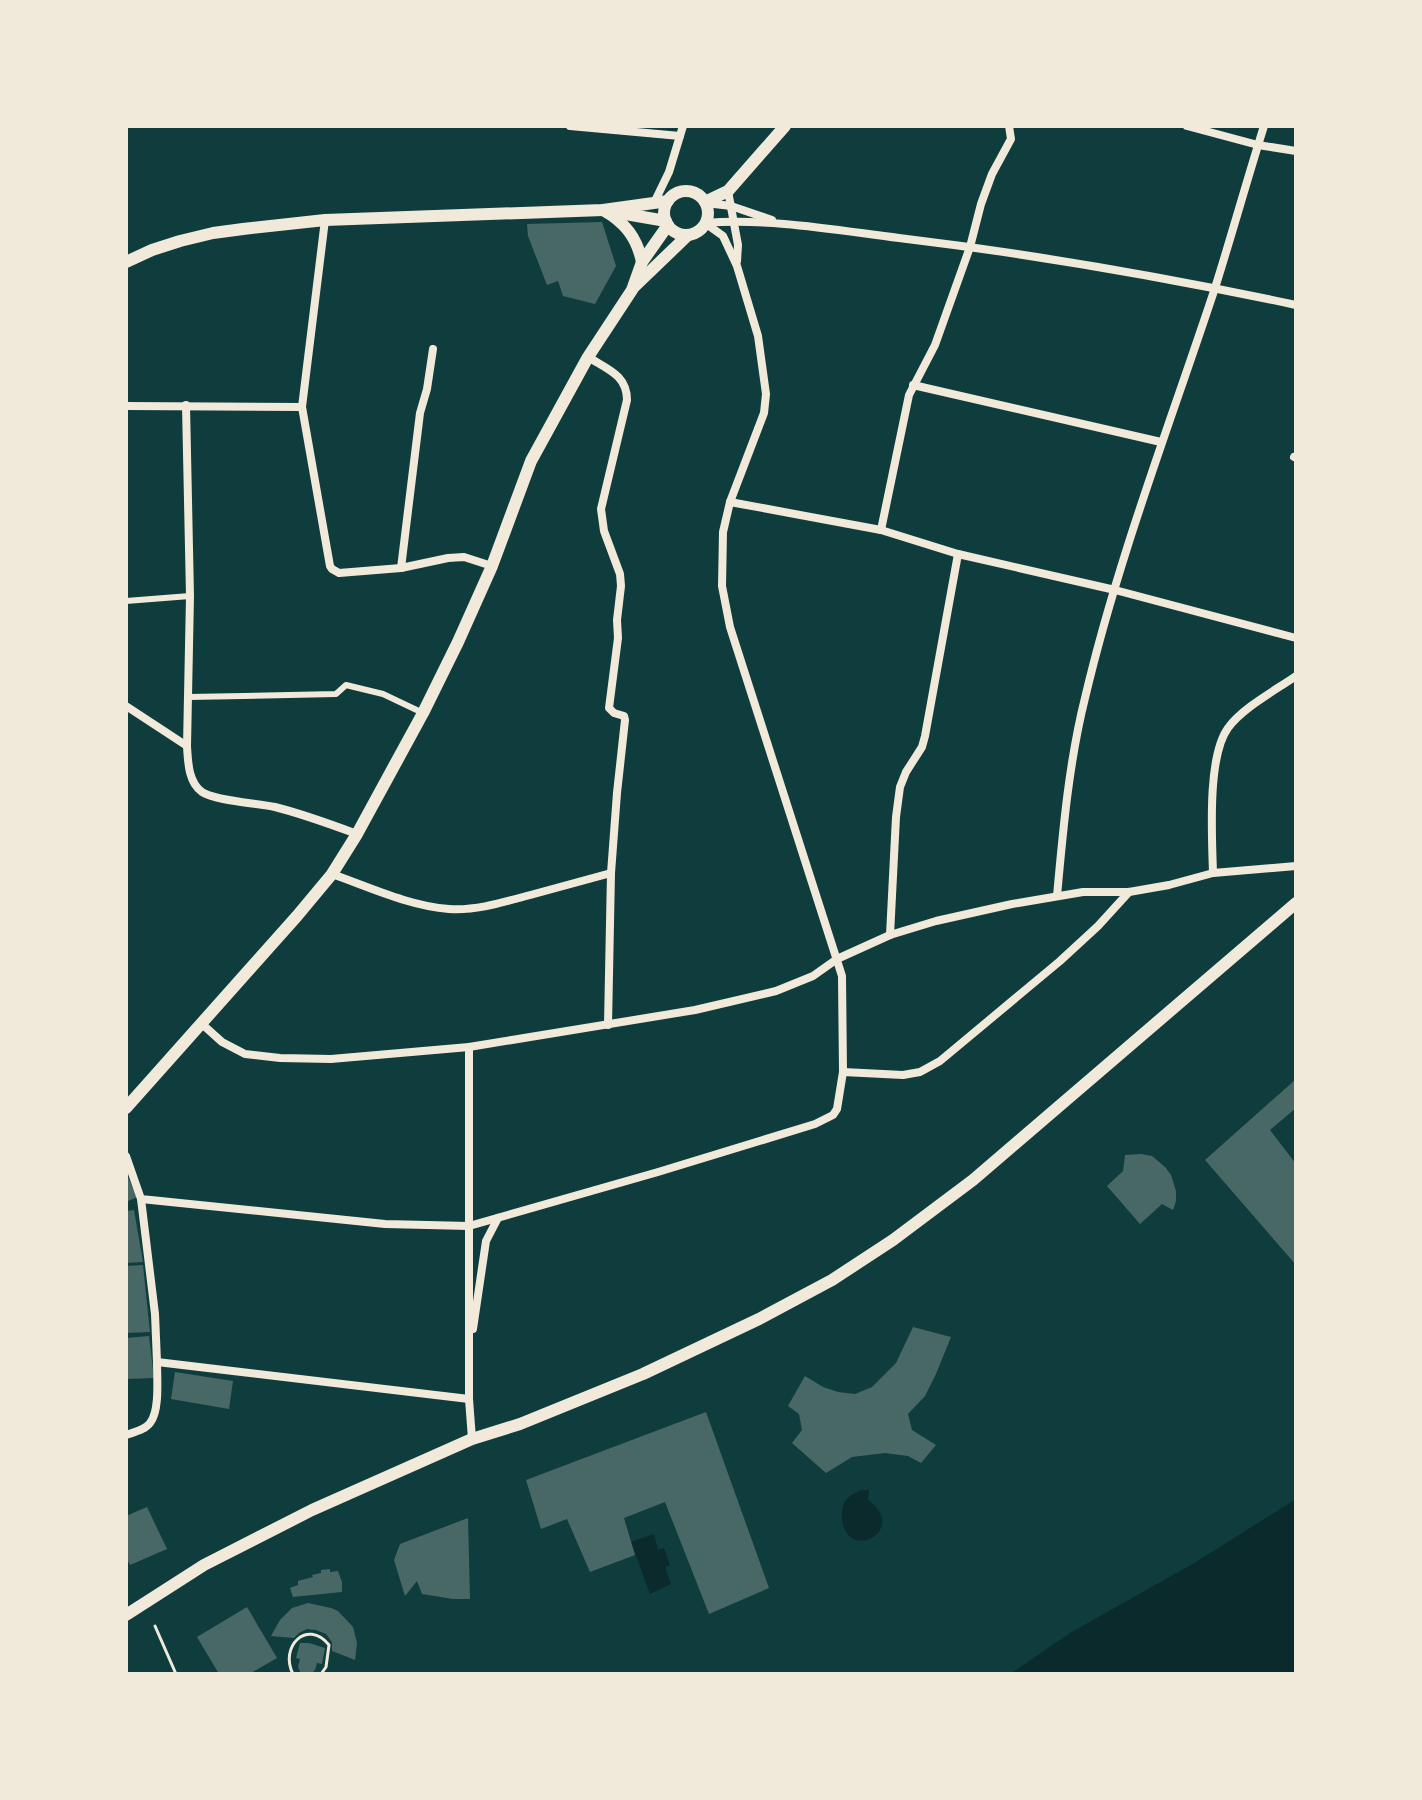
<svg xmlns="http://www.w3.org/2000/svg" width="1422" height="1800" viewBox="0 0 1422 1800" font-family="'Nunito Sans',sans-serif">
<style>
.water{fill:#0a2a2b}
.building{fill:#486865}
.lines{fill:none;stroke-linecap:round;stroke-linejoin:round}
.path{stroke:#f1e9da;stroke-width:3}
.pedestrian{stroke:#f1e9da;stroke-width:6}
.minor{stroke:#f1e9da;stroke-width:8}
.secondary{stroke:#f1e9da;stroke-width:12}
</style>
<rect width="100%" height="100%" fill="#0f3d3e"/>
<g class="water">
<path d="M861 1490H869L868 1500C912 1532 840 1566 842 1513 842 1500 850 1495 861 1490Z"/>
<path d="M1296 1499V1674H1010L1070 1633 1196 1562Z"/>
<path d="M654 1534 658 1550 664 1548 670 1565 665 1567 671 1584 650 1594 631 1542Z"/>
</g>
<g class="building">
<path d="M602 222 616 266 595 304 563 296 558 281 547 285 528 236 527 224Z"/>
<path d="M1296 1079V1108L1270 1130 1296 1164V1265L1205 1160Z"/>
<path d="M1141 1154 1152 1156 1165 1167 1171 1175 1176 1191V1201L1173 1210 1162 1204 1140 1224 1107 1186 1123 1171 1125 1155Z"/>
<path d="M126 1173 137 1197 126 1202Z"/>
<path d="M134 1210 143 1262 126 1263V1211Z"/>
<path d="M143 1265 150 1332 126 1333V1266Z"/>
<path d="M913 1327 951 1337 936 1374 925 1396 908 1414 912 1430 936 1445 921 1463 908 1456 885 1453 852 1457 826 1473 792 1443 802 1430 799 1414 788 1406 805 1376 823 1387 838 1392 855 1394 872 1387 896 1363Z"/>
<path d="M149 1336 154 1378 126 1379V1338Z"/>
<path d="M175 1372 233 1381 229 1409 171 1399Z"/>
<path d="M706 1412 769 1588 709 1614 665 1502 624 1518 635 1555 590 1572 567 1519 541 1529 526 1480Z"/>
<path d="M147 1507 167 1549 130 1565 126 1557V1516Z"/>
<path d="M468 1518 470 1599H453L422 1594 417 1581 405 1596 394 1560 400 1544Z"/>
<path d="M330 1569V1572L338 1571 342 1582V1592L293 1597 290 1588 298 1585V1581L313 1577 312 1575 321 1573V1570Z"/>
<path d="M308 1603 331 1608 338 1611 353 1627 357 1643 355 1660 332 1651V1642L326 1634 316 1630 307 1629 299 1633 294 1638 271 1636 280 1620 292 1608Z"/>
<path d="M247 1607 277 1658 249 1674H219L197 1637Z"/>
<path d="M300 1643H309L325 1648 322 1664 317 1663 315 1670 311 1674H301L298 1667 300 1659 296 1658Z"/>
</g>
<g class="lines">
<g class="path">
<path d="M155 1626 176 1674"/>
<path d="M293 1674C279 1647 307 1618 329 1645L326 1667 321 1674"/>
</g>
<g class="pedestrian">
<path d="M126 601 190 596"/>
<path d="M189 697 336 694 346 685 383 694 423 713"/>
</g>
<g class="minor">
<path d="M570 126 680 136"/>
<path d="M1187 126 1258 145 1296 151"/>
<path d="M728 191 738 245 737 261"/>
<path d="M654 203 669 172 683 126"/>
<path d="M706 203 731 206 772 220"/>
<path d="M325 220 302 407 330 566 332 569 339 573 401 568"/>
<path d="M705 223C770 218 835 230 899 238 1032 254 1165 277 1296 305"/>
<path d="M433 349 427 389 420 413 401 568 448 558 464 557 492 566"/>
<path d="M588 357C607 369 627 375 627 400L601 509 604 531 620 574 621 586 617 620 618 638 609 708 614 713 624 716 625 720 617 793 611 873 608 1025"/>
<path d="M913 385 1161 442"/>
<path d="M186 405 190 596 187 746"/>
<path d="M126 406 302 407"/>
<path d="M1294 457 1296 458"/>
<path d="M730 502 881 530 958 554 1115 590 1296 638"/>
<path d="M881 530 909 395 935 345 970 247 981 204 992 174 1011 139 1009 126"/>
<path d="M126 706 187 746C188 761 188 782 202 792 215 801 257 803 275 807 303 814 330 824 357 834"/>
<path d="M1213 873C1212 837 1207 757 1228 728 1242 708 1276 690 1296 676"/>
<path d="M332 874C369 887 409 906 449 909 478 911 507 901 534 894 560 887 585 880 611 873"/>
<path d="M1057 896C1063 830 1069 762 1085 698 1118 558 1170 424 1215 288 1232 234 1247 180 1264 126"/>
<path d="M890 935 896 817 900 787 906 772 922 747 925 736 958 554"/>
<path d="M202 1024 222 1042 245 1054 280 1058 331 1059 469 1047 695 1010 776 991 813 976 837 959 890 935 936 921 1012 904 1083 892H1129L1169 885 1213 873 1296 866"/>
<path d="M469 1047V1399L472 1439"/>
<path d="M843 1072 903 1075 920 1072 940 1061 1060 961 1098 926 1129 892"/>
<path d="M126 1156 141 1199 385 1224 469 1226 658 1172 815 1124 833 1115 837 1109 843 1072 842 976 730 627 722 586 723 532 730 502 764 413 766 394 758 336 737 266 723 236 705 223"/>
<path d="M141 1199 155 1314 157 1362 469 1399"/>
<path d="M473 1329 486 1241 498 1218"/>
<path d="M126 1435C134 1432 145 1430 150 1423 160 1411 157 1378 157 1362"/>
</g>
<g class="secondary">
<circle cx="686" cy="213" r="22"/>
<path d="M705 202 728 191 785 126"/>
<path d="M603 210C625 222 637 238 642 262"/>
<path d="M614 212 666 221"/>
<path d="M126 262 152 250 180 241 213 233 243 229 325 220 603 210 668 201"/>
<path d="M634 287 688 235"/>
<path d="M126 1108 297 916 332 874 357 834 423 713 458 642 492 566 531 461 588 357 632 290 642 262 668 225"/>
<path d="M126 1615 204 1565 312 1510 472 1439 520 1424 643 1374 759 1319 832 1280 893 1240 973 1180 1296 903"/>
</g>
</g>
<rect width="1422" height="1800" fill="none" stroke="#f1e9da" stroke-width="256"/>
</svg>
